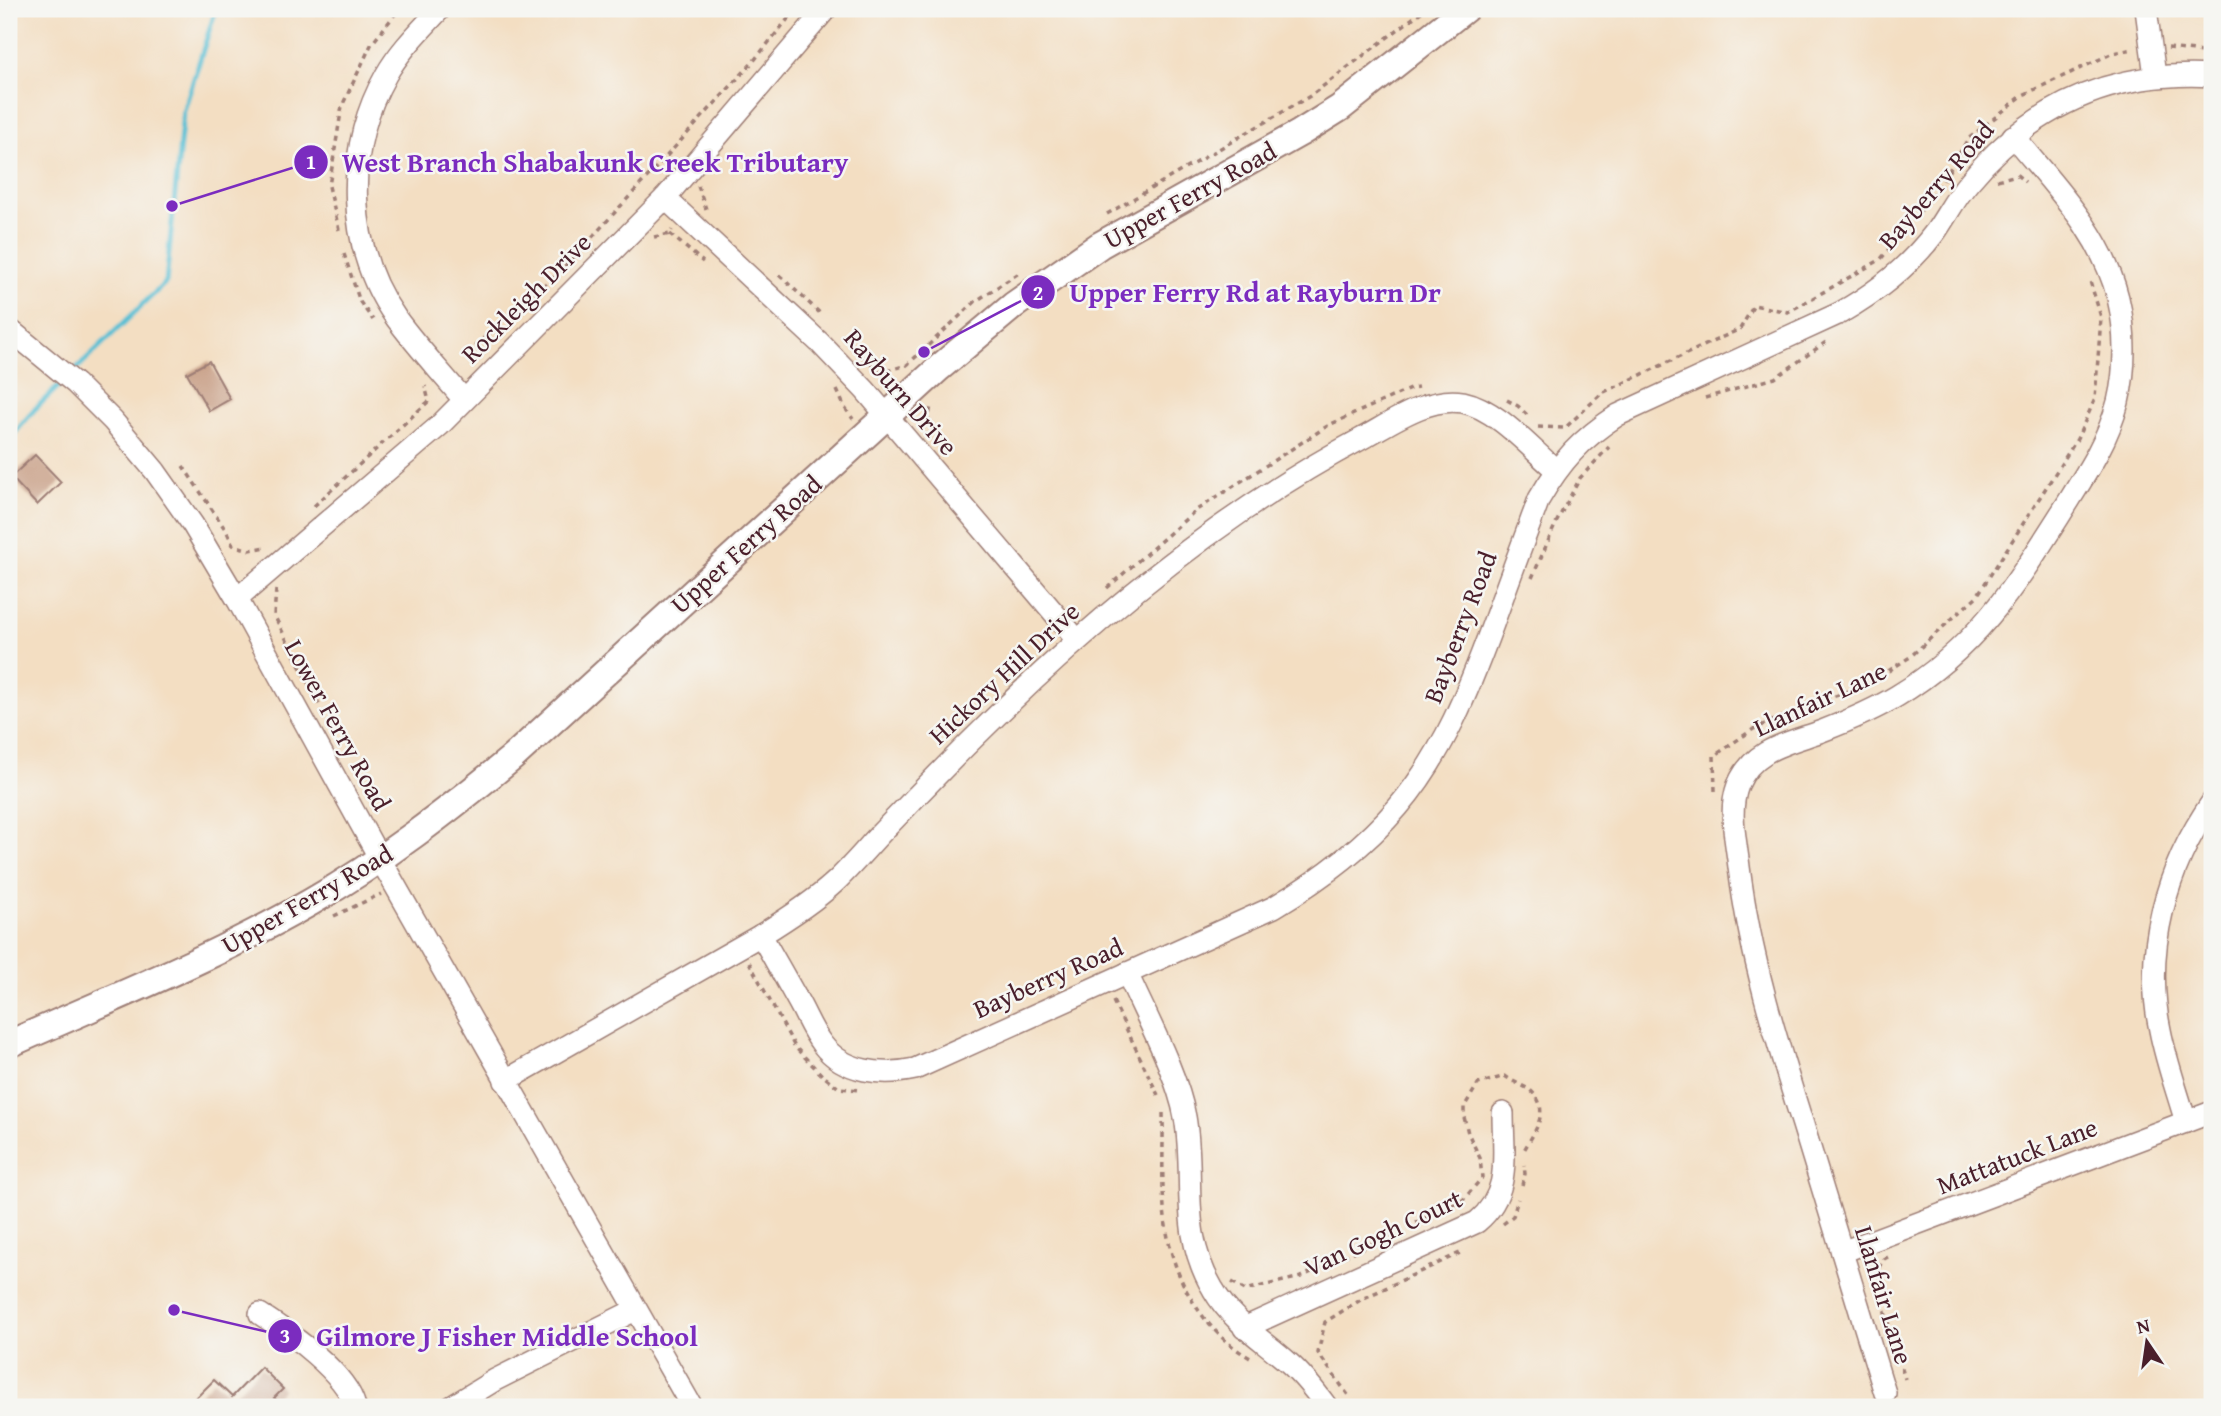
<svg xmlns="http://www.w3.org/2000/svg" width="2221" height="1416" viewBox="0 0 2221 1416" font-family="'Gentium Book Plus',serif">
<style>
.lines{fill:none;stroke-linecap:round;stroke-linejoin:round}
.stream{stroke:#57bfd4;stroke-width:5}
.building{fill:#c79d84}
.minor-casing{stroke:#9e7e76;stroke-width:24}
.major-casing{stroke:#9e7e76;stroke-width:30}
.path{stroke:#9e7e76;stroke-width:3.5;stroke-dasharray:5 5;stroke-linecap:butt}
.minor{stroke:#fff;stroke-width:21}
.major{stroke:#fff;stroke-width:26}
.labels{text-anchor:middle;stroke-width:5;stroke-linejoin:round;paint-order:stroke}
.street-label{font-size:26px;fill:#4a1f2b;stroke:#f6f6f2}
.leader{fill:none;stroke:#7b2cbf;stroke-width:2.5}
.callout-dot{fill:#7b2cbf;stroke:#f6f6f2;stroke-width:2.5}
.mark-label{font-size:21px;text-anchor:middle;font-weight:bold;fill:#fff}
.callout-label{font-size:28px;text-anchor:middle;font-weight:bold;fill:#7b2cbf;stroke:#f6f6f2;stroke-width:5;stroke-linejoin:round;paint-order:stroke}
</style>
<rect width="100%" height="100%" fill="#f6f6f2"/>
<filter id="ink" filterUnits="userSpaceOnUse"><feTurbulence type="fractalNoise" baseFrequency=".0143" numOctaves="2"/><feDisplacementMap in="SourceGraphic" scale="14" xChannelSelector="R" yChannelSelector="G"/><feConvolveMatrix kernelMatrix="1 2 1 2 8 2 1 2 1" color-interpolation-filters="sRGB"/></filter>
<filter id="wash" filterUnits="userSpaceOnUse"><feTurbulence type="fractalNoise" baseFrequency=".00686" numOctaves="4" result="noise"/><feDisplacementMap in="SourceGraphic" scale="28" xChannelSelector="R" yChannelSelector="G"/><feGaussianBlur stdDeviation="1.57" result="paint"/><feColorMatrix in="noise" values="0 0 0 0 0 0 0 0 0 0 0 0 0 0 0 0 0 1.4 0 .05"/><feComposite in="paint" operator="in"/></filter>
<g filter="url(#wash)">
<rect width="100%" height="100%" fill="#f3dec2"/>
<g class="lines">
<g class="stream">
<path d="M71 374 166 282 183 113 216 9"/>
<path d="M9 440 34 410 64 381"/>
</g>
</g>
<g id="blocks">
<g class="building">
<path d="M209 361 230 399 209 411 187 373Z"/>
<path d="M35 455 61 482 37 505 11 477Z"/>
<path d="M261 1367 283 1389 274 1398 284 1407H202L194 1400 214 1380 232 1397Z"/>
</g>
</g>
</g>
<g filter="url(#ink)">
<use href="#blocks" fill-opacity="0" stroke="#9e7e76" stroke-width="2"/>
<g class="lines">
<defs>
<g id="minor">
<path d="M440 9C421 30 400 50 386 75 344 149 346 248 396 318 417 347 442 373 464 400"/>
<path d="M2146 9 2155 76"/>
<path d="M665 198 820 343 865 390 1077 640"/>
<path d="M9 329 76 384 113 421 155 471 193 525 237 599 380 859 692 1407"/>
<path d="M237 599 439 426 665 198 826 9"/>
<path d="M761 935C773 957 786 979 798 1001 806 1015 812 1031 822 1044 844 1073 883 1076 915 1069L1274 907C1321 879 1363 848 1398 807 1444 753 1469 689 1493 624 1508 582 1524 540 1539 499 1561 461 1581 439 1618 415L1840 313C1877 292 1910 266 1936 231 1947 215 1956 197 1969 182 2032 106 2113 70 2212 76"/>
<path d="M1127 973C1146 1016 1177 1073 1185 1117 1196 1179 1178 1230 1213 1289 1231 1321 1262 1339 1289 1363 1304 1376 1316 1392 1327 1407"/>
<path d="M505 1081 761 935C787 919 812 903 834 883 851 867 866 849 881 833 914 799 947 764 981 731 1094 619 1220 514 1361 439 1391 423 1427 396 1463 402 1497 409 1530 448 1556 470"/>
<path d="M2186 1122C2177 1091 2166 1061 2160 1030 2143 950 2166 868 2212 802"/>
<path d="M1842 1252 2212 1112"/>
<path d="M260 1314C288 1332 347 1373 355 1407"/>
<path d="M1244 1328 1477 1222C1512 1193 1503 1155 1503 1113"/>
<path d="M1885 1393C1858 1305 1831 1216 1804 1128 1777 1042 1750 957 1739 867 1736 840 1728 811 1738 785 1753 748 1789 743 1822 731 1848 721 1874 710 1897 696 1975 649 2013 589 2060 515 2083 478 2107 444 2118 402 2126 369 2126 331 2118 298 2102 233 2054 186 2013 136"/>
<path d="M451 1407 495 1380 635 1310"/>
</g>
<path id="major" d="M9 1044C110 999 214 958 311 902 383 861 449 810 513 757L939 368 1014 305 1100 245 1300 133 1340 108 1465 9"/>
</defs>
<use href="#minor" class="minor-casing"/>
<use href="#major" class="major-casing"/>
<g class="path">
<path d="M2168 48 2212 53"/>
<path d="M1997 180 2017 175 2025 182"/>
<path d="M698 186 706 209"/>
<path d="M1107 214 1310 96 1425 9"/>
<path d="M339 230 329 186 342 106 371 45 399 9"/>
<path d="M670 234 703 262"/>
<path d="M654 237 670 234 672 230"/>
<path d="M344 254 360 302 373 320"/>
<path d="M779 275 822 315"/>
<path d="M842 336 880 373 907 365 976 301 1019 273"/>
<path d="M475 346 562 270 752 63 796 9"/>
<path d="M837 390 845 408 853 419"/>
<path d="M1705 398 1775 378 1826 342"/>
<path d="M1507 400 1518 406 1528 416"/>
<path d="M1538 427 1565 428 1602 393 1740 329 1754 305 1788 312 1880 260 1938 189 1968 139 2023 95 2113 53 2133 49"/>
<path d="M920 429 927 425 931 406"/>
<path d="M183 466 227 532 233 545 250 550 266 547"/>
<path d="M314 506 429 401 425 386"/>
<path d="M1532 578 1556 523 1580 478 1609 447"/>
<path d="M1107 588 1195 511 1329 425 1412 388 1418 387"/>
<path d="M276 590 274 615 320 706"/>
<path d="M1715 791 1714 756 1755 728 1873 681 1910 657 1977 596 2077 439 2095 399 2101 317 2090 281"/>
<path d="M334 916 381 894"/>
<path d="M749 962 795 1047 822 1075 839 1088 859 1090"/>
<path d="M1113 1001 1158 1095"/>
<path d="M1163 1113C1164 1183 1155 1243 1195 1305 1211 1329 1227 1345 1252 1359"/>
<path d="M1522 1185 1525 1174 1524 1165"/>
<path d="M1503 1224 1513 1216 1518 1199"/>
<path d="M1888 1257 1884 1259 1874 1275 1905 1379"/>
<path d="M1232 1282 1245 1290 1301 1277 1463 1200 1482 1178 1480 1158 1468 1133 1464 1117V1107L1478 1084 1505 1076C1513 1082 1522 1085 1530 1090 1552 1109 1535 1131 1524 1150"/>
<path d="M1348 1395 1318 1353 1325 1322 1362 1299 1462 1252"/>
</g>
<use href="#minor" class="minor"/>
<use href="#major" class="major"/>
</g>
</g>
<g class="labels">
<g class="street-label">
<text transform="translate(1936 185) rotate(-49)" y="9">Bayberry Road</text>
<text transform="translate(1190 195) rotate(-29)" y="9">Upper Ferry Road</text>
<text transform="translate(526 298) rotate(-45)" y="9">Rockleigh Drive</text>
<text transform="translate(901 392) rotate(49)" y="9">Rayburn Drive</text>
<text transform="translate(746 544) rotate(-42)" y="9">Upper Ferry Road</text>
<text transform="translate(1460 627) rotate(-69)" y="9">Bayberry Road</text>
<text transform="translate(1004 673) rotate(-43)" y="9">Hickory Hill Drive</text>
<text transform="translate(1820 699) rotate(-25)" y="9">Llanfair Lane</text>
<text transform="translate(338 725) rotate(61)" y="9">Lower Ferry Road</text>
<text transform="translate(307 899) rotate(-30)" y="9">Upper Ferry Road</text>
<text transform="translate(1048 978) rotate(-24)" y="9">Bayberry Road</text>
<text transform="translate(2017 1156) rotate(-21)" y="9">Mattatuck Lane</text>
<text transform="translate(1383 1233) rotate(-25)" y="9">Van Gogh Court</text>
<text transform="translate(1884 1295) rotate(73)" y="9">Llanfair Lane</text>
</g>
</g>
<path class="leader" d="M172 206L311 162M924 352L1038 292M174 1310L285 1336"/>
<g class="callout-dot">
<circle cx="172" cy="206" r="7"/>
<circle cx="924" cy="352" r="7"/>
<circle cx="174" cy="1310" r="7"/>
<circle cx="311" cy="162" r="18"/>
<circle cx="1038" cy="292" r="18"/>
<circle cx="285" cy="1336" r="18"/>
</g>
<g class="mark-label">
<text x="311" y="169">1</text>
<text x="1038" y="300">2</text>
<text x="285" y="1343">3</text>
</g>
<g class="callout-label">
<text x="595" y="172">West Branch Shabakunk Creek Tributary</text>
<text x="1255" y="302">Upper Ferry Rd at Rayburn Dr</text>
<text x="507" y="1346">Gilmore J Fisher Middle School</text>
</g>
<rect width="2221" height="1416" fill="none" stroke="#f6f6f2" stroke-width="35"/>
<g transform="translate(2147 1342) rotate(347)" stroke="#f6f6f2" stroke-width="5" paint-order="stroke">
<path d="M0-5L12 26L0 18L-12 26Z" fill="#4a1f2b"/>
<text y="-10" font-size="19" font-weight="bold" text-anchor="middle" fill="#4a1f2b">N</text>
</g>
</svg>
